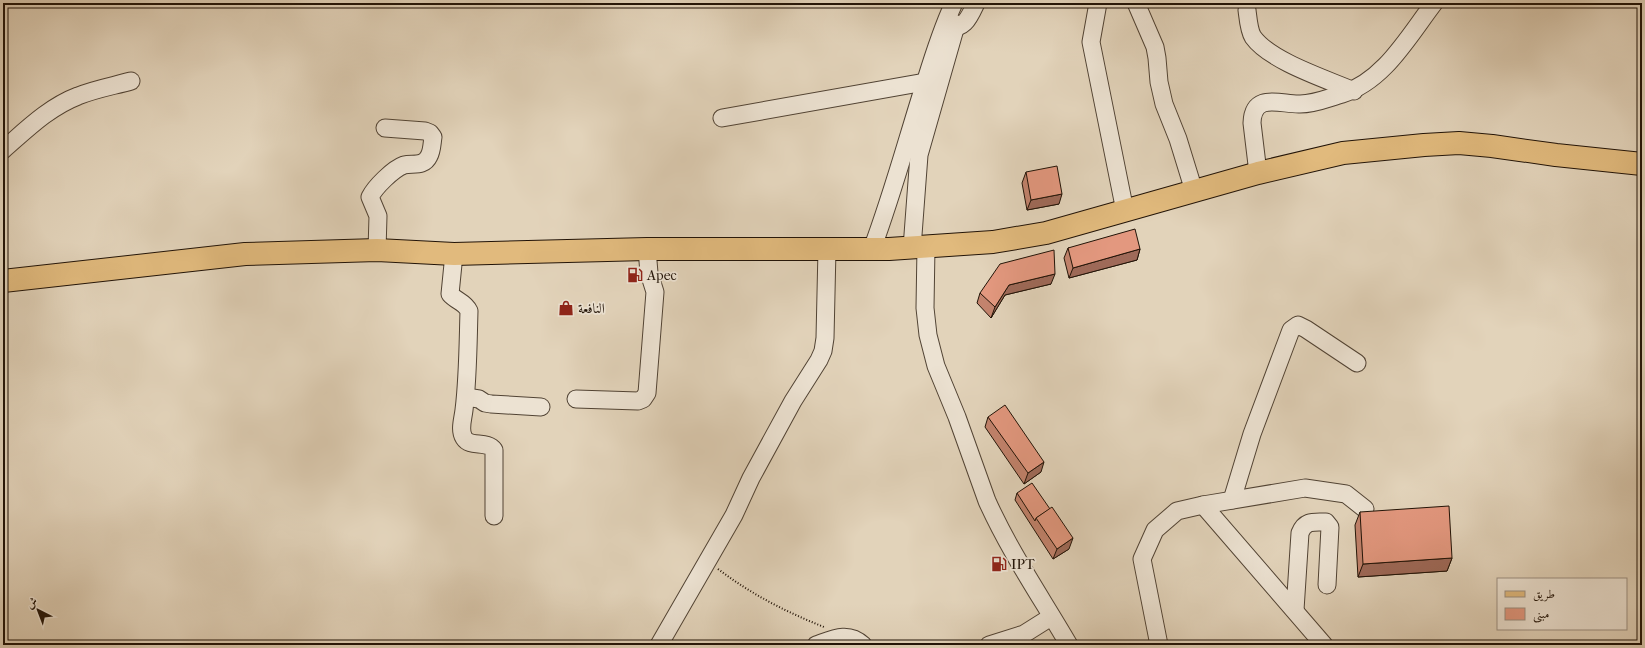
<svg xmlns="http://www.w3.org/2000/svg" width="1645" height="648" viewBox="0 0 1645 648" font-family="'IM FELL French Canon',Amiri,serif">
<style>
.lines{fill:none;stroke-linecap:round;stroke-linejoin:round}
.minor-casing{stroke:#514334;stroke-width:19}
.major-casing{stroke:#211307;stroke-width:24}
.path{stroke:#211307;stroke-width:2;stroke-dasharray:1 2;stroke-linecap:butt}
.minor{stroke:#ece2d2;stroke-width:17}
.major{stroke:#e1ba7d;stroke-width:22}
.wall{fill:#c3836d;stroke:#211307}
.shaded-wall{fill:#9f6a59;stroke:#211307}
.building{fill:#e3987f;stroke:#211307}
.labels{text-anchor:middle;stroke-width:3.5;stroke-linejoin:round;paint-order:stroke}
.poi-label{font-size:14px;fill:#211307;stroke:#ece2d2;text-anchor:start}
</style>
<rect width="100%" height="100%" fill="#e2d3ba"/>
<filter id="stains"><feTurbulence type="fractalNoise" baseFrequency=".005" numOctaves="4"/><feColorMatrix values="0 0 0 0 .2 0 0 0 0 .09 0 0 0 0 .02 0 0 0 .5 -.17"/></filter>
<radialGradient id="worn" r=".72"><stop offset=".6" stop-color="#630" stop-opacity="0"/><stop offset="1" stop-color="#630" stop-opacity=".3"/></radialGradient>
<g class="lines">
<defs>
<g id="minor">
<path d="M1098 3 1091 42 1125 211"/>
<path d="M1136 3 1155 47 1157 58 1159 82 1164 104 1178 139 1194 191"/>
<path d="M1247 10C1248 18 1249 31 1253 37 1270 61 1326 79 1354 91"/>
<path d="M946 26C964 31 969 18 976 3"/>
<path d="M722 118 925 82 934 81"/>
<path d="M3 150C26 130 49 107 78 96 95 89 113 86 131 81"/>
<path d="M1258 173 1252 123C1253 91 1282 105 1300 104 1315 104 1328 98 1342 94 1384 81 1408 37 1434 3"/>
<path d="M926 247 925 308 928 335 936 366 957 417 987 501C1010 552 1041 597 1069 645"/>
<path d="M912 248 919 155 955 29 954 23"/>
<path d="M872 249C893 193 908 136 926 80 934 54 942 29 953 5"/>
<path d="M377 250 378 216 370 197C375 187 393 169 404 165 413 163 424 167 429 156 432 151 432 143 433 137L430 133 425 131 385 128"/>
<path d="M454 254 450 294C456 301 465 302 469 311 468 344 468 378 464 410 463 419 459 430 464 438 470 448 487 440 494 450V516"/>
<path d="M466 397 479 399 485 403 491 404 541 407"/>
<path d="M576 399 638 401 643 399 647 393 655 292 649 273 647 249"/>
<path d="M1232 500 1252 434 1291 330 1298 325 1306 329 1357 363"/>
<path d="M1203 505 1324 645"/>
<path d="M1295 610 1300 533C1305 520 1314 522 1326 522L1330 527 1327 585"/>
<path d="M659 645 734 515 751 478 793 401 819 360 823 351 825 338 827 249"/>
<path d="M816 645C833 639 848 631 863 645"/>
<path d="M989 645 1024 634 1051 617"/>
<path d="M1159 645 1142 559 1155 530 1177 511 1203 505 1305 488 1346 494 1365 509"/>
</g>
<path id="major" d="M3 281 245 254 377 250 454 254 647 249H889L993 242 1046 233 1258 173 1343 153 1424 145 1459 143 1492 146 1556 155 1642 164"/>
</defs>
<use href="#minor" class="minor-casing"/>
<use href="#major" class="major-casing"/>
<path class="path" d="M718 569C751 594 786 612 824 627"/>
<use href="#minor" class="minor"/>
<use href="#major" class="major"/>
</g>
<g class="wall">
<path d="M1026 172 1059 204 1027 210 1022 183Z"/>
<path d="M1068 248 1140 249 1137 260 1069 278 1064 258Z"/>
<path d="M1051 284 1005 295 991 318 977 303 980 293Z"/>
<path d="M988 417 1041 472 1024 484 985 427Z"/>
<path d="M1017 493 1069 549 1053 559 1015 500Z"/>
<path d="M1360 512 1452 558 1447 571 1358 577 1355 525Z"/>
</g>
<g class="shaded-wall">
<path d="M1062 194 1059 204 1027 210 1031 200Z"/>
<path d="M1140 249 1137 260 1069 278 1073 268Z"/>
<path d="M1055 274 1051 284 1005 295 991 318 995 307 1009 285Z"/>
<path d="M1044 462 1041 472 1024 484 1028 473Z"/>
<path d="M1073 538 1069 549 1053 559 1057 549Z"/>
<path d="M1452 558 1447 571 1358 577 1363 564Z"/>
</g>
<g class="building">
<path d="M1057 166 1062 194 1031 200 1026 172Z"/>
<path d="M1135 229 1140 249 1073 268 1068 248Z"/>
<path d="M1054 250 1055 274 1009 285 995 307 980 293 1000 264Z"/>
<path d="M1005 405 1044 462 1028 473 988 417Z"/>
<path d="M1032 483 1050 509 1036 518 1035 521 1017 493Z"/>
<path d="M1449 506 1452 558 1363 564 1360 512Z"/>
<path d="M1052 507 1073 538 1057 549 1036 518Z"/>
</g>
<defs>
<symbol id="fuel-bare" viewBox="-9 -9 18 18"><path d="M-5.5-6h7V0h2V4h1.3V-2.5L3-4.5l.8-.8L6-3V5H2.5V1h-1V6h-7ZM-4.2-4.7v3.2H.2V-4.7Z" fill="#8f2418" stroke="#ece2d2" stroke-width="2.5" paint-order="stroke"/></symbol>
<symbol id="shop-bare" viewBox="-9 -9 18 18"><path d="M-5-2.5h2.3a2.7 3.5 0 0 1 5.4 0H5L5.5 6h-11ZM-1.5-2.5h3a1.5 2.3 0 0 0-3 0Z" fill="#8f2418" stroke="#ece2d2" stroke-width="2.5" paint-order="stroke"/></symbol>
</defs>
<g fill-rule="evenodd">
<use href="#fuel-bare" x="624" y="264" width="22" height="22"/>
<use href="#shop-bare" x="555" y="297" width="22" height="22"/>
<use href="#fuel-bare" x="988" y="553" width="22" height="22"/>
</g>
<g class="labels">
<g class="poi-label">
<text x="647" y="280">Apec</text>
<text x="578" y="313">النافعة</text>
<text x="1011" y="569">IPT</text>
</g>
</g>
<rect width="1645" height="648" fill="none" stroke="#e2d3ba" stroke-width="16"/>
<rect x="4" y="4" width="1637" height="640" fill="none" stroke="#211307" stroke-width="2"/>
<rect x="8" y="8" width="1629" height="632" fill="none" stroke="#211307"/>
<rect x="1497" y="578" width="130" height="52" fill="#ece2d2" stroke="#9b8f81"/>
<rect x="1505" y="591" width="20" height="6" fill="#e1ba7d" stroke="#9b8f81"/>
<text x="1533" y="598" font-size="12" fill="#211307">طريق</text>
<rect x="1505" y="608" width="20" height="12" fill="#e3987f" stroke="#9b8f81"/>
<text x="1533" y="618" font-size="12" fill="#211307">مبنى</text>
<g transform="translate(38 610) rotate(318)" stroke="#ece2d2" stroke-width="3" paint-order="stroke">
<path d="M0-3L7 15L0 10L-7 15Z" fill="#211307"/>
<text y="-6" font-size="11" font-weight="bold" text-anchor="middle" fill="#211307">ش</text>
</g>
<rect width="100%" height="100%" filter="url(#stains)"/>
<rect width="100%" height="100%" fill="url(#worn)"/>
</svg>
